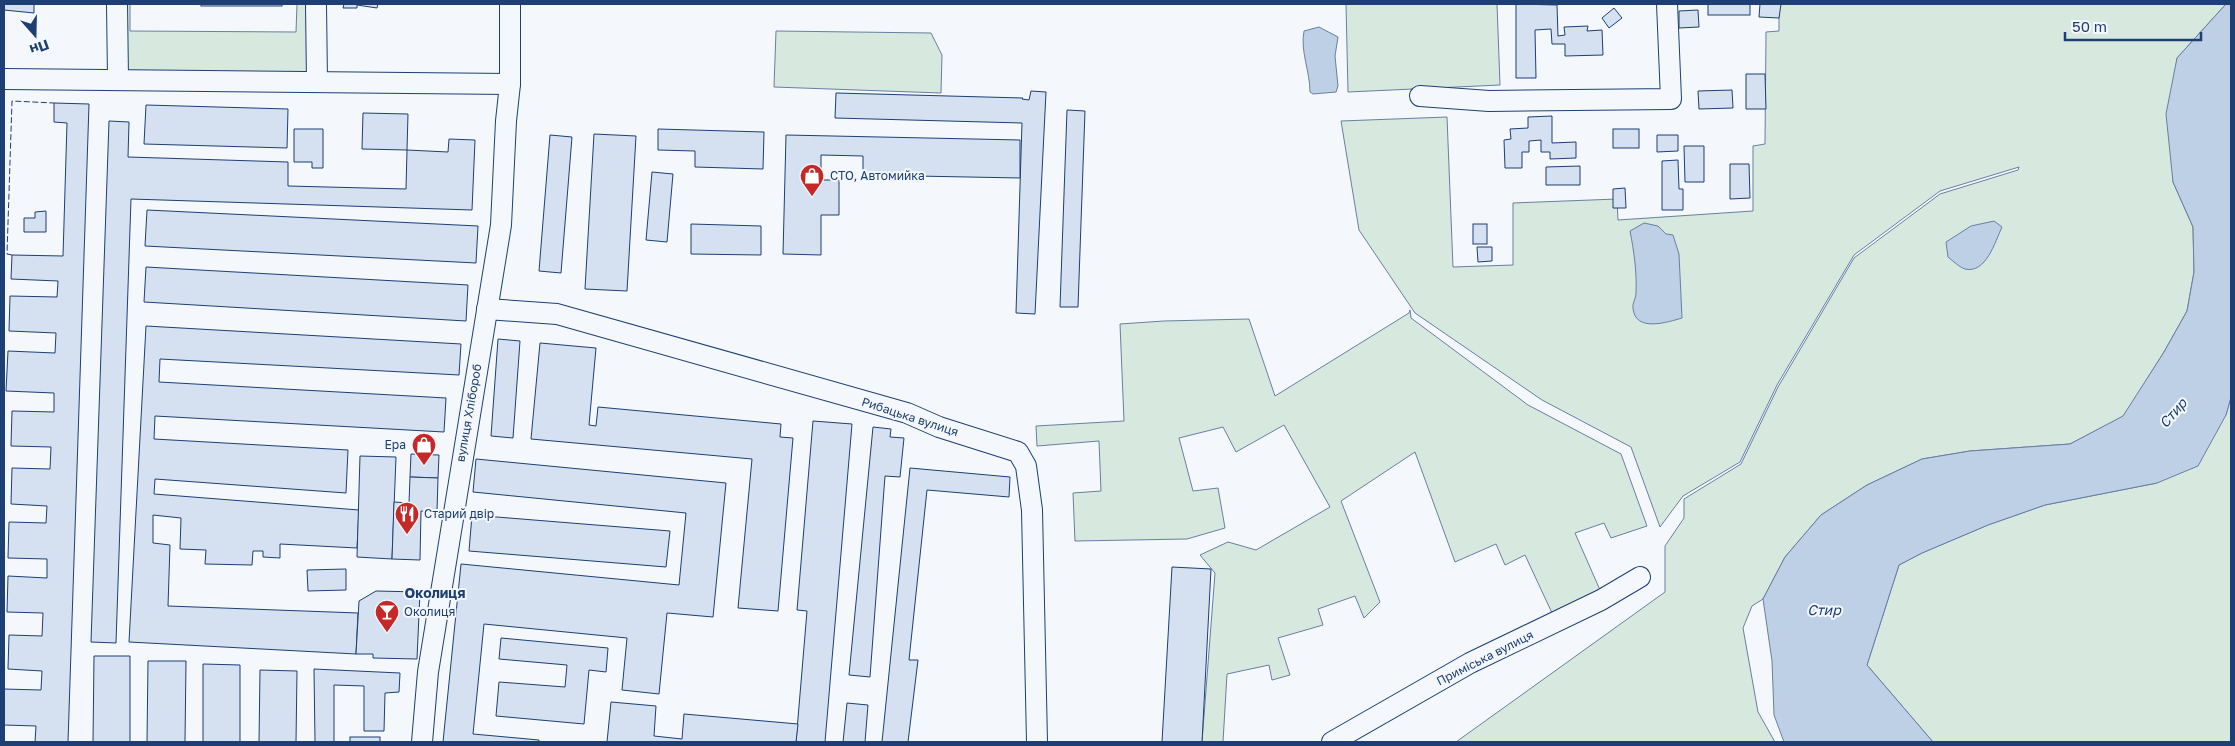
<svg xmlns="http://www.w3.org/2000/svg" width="2235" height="746" viewBox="0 0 2235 746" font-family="'Golos Text',sans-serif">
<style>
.green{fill:#d7e8df;stroke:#687fa3}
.water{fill:#bed0e5;stroke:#687fa3}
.building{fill:#d5e0f0;stroke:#1d3f73}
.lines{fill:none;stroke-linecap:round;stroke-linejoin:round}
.minor-casing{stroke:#1d3f73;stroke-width:22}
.minor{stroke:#f4f7fb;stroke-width:20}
.fence{stroke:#1d3f73;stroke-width:1;stroke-dasharray:6 2.5;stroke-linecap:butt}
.labels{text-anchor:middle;stroke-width:4;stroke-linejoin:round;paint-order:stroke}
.poi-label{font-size:12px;fill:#1d3f73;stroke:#f4f7fb;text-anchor:start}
.street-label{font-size:12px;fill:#1d3f73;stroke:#f4f7fb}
.water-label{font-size:14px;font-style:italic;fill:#1d3f73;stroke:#f4f7fb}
.neighbourhood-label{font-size:14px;font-weight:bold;fill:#1d3f73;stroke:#f4f7fb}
</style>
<rect width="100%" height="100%" fill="#f4f7fb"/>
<g class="green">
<path d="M117 4H130V31L296 32 297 4H316L317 82 118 79Z"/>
<path d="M1346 4H1497L1500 85 1348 92Z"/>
<path d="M1779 4H2226L2177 58 2173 182 2193 227 2194 272 2187 311 2164 352 2124 416 2070 444 1970 451 1922 459 1867 485 1821 515 1785 557 1763 599 1752 606 1743 628 1758 712 1775 742H1456L1665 592V546L1684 518V499L1741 464 1778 387 1854 258 1940 194 2018 170 2019 167 1940 191 1854 255 1777 385 1740 462 1683 496 1660 527 1631 447 1542 400 1415 313 1359 230 1341 121 1447 117 1453 267 1513 265V203L1617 199 1618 220 1753 211V146L1765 144 1766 32 1779 31Z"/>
<path d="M776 31 931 33 942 55 941 93 774 87Z"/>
<path d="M1410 310 1411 318 1528 405 1621 454 1647 526 1611 538 1604 523 1575 533 1600 590 1552 613 1525 555 1505 565 1496 544 1455 562 1415 452 1341 501 1380 602 1364 618 1355 596 1318 609 1323 625 1278 638 1290 675 1272 680 1269 665 1227 674 1223 742H1202L1215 573 1200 555 1228 542 1256 550 1330 507 1284 425 1236 452 1223 427 1179 438 1193 491 1218 488 1225 528 1187 539 1075 541 1073 493 1101 491 1099 441 1037 446 1036 426 1124 421 1120 324 1164 321 1249 319 1275 396 1409 313Z"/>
<path d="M2231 397V742H1933L1867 665 1899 565 1922 553 1988 525 2045 505 2157 483 2226 415Z"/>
</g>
<g class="water">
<path d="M2226 4H2231V397L2226 415 2198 466 2157 483 2045 505 1988 525 1922 553 1899 565 1867 665 1933 742H1784L1774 715 1772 661 1763 599 1785 557 1821 515 1867 485 1922 459 1970 451 2070 444 2123 416 2164 352 2187 311 2194 272 2193 227 2173 182 2166 114 2177 58Z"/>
<path d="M1319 27 1338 37 1335 56 1338 86 1336 92 1313 94 1310 92C1310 71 1300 51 1304 31Z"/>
<path d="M1994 221 2002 227C1995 242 1986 274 1965 269 1959 267 1953 261 1948 257L1946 242 1971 226Z"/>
<path d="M1644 223 1658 226 1666 234 1673 235 1679 254 1682 318C1668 322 1635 333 1633 308 1632 304 1636 298 1636 293 1637 273 1634 251 1630 231Z"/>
</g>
<g class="building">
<path d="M4 4H34V13L4 10Z"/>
<rect x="201" y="4" width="81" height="2"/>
<path d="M344 4H378L377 8 357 5V8H343Z"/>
<path d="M1516 4 1557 5 1558 36 1565 35 1564 27 1588 26 1587 31 1602 30 1603 55 1565 56V44H1552L1551 29 1535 30 1536 78H1516Z"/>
<rect x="1708" y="4" width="42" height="11"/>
<path d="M1760 4H1781L1779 18 1759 17Z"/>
<path d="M1614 8 1622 18 1609 28 1602 18Z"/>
<path d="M1698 10 1699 27 1679 28V11Z"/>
<path d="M1746 74H1765L1766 109H1746Z"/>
<path d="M1732 90 1733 108 1699 109 1698 91Z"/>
<path d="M1031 91 1046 92 1035 314 1016 313 1022 123 835 118 836 93 1023 98 1022 99 1029 100Z"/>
<path d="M54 103 89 104 68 742H35L36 726 4 725V689L41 690 42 671 8 669 9 635 42 636 43 613 7 612 8 576 47 578V559L8 558 9 522 46 523 47 506 11 504 12 468 50 469 51 447 11 446 12 411 54 412V393L6 391 8 351 55 353 56 333 9 331 10 296 57 297 58 281 11 279 12 255 63 256 67 123 54 122Z"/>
<path d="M146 105 288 109 287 148 144 144Z"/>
<path d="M1067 110 1085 111 1078 307H1060Z"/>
<path d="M363 113 408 114 407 150 362 149Z"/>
<path d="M1552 116V143L1576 142V158L1550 159V152H1541V140L1529 141V152H1522V168H1505L1504 140 1511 139 1510 129 1528 128V117Z"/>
<path d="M109 121 129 122 128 157 288 162V186L406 189 407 150 448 152 449 139 475 140 472 210 131 199 116 643 91 642Z"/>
<path d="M294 129H323V168H312V162H294Z"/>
<path d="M658 129 764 132 763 169 695 167V151L658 150Z"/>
<rect x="1613" y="129" width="26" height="19"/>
<path d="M594 134 636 136 627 291 585 289Z"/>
<path d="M550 135 572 137 561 273 539 271Z"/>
<path d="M786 135 1020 140V178L863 175V156L821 155V180H839V215H821V255L783 254Z"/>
<path d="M1657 135H1678V151L1657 152Z"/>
<path d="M1684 146H1704V182H1685Z"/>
<path d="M1678 160 1679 189H1683V210H1662V161Z"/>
<path d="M1730 164H1749L1750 198 1730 199Z"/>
<path d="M1580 166V185H1546V167Z"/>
<path d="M652 172 673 174 667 242 646 240Z"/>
<path d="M1625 188 1626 208H1613V189Z"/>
<path d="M147 210 478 226 476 263 145 246Z"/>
<path d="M46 211V232H24V218H35V212Z"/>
<path d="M691 224 761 226V255L691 254Z"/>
<rect x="1473" y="224" width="14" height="20"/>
<path d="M1477 247H1492V261L1478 262Z"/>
<path d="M146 267 468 285 466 321 144 302Z"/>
<path d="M146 326 461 344 459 375 160 359 159 382 446 398 444 432 155 416 154 439 348 450 346 493 155 479 154 494 359 510 357 548 280 544V558L263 557V551H253L252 565 205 564 206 550 180 549 181 518 153 515V543L170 545 168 606 358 613 356 654 129 642Z"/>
<path d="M498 339 520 341 513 438 491 436Z"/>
<path d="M540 343 596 348 589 425 596 426 598 407 781 424 780 437 793 438 778 611 738 608 752 459 531 439Z"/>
<path d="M813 421 852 424 825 742H796L807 611 797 610Z"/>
<path d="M873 427 891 429 890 437 904 438 900 477 885 476 870 677 849 675Z"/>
<path d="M411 454 439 455 438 478 410 477Z"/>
<path d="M360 456 396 457 392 559 357 557Z"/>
<path d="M476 459 726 483 713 617 667 613 659 694 622 690 627 638 484 624 473 734 539 740V742H443L461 564 679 585 686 513 473 492Z"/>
<path d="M910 468 1010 477 1009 497 927 490 909 660H918L908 742H882Z"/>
<path d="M410 477 438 478 437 512 421 511 420 560 392 559 394 502 409 503Z"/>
<path d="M472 515 670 531 666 567 469 551Z"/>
<path d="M1172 567 1211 569 1202 742H1162Z"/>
<path d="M346 569V590L308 591 307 570Z"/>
<path d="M376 591 420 592 417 659 373 658V654H356L359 601Z"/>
<path d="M501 638 608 648 606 672 589 670 584 724 496 716 499 682 565 687 567 665 499 659Z"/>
<path d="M94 656H130V742H93Z"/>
<path d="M148 661H186L185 742H147Z"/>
<path d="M203 664 240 665V742H203Z"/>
<path d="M314 669 400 673 399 692 385 693 384 731H364V686L334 685V742H315Z"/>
<path d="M260 670 297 671 296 742H259Z"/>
<path d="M611 702 656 706 654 736 682 739 684 714 798 724 796 742H607Z"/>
<path d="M847 703 868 705 865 742H843Z"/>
<rect x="350" y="737" width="30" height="5"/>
</g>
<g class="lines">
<defs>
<g id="minor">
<path d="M117 4 118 79"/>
<path d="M316 4 317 82"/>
<path d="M4 79 510 84"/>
<path d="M1420 96 1489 101 1671 99 1667 4"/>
<path d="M487 309 557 314 907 413 939 427 1018 452 1026 466 1032 510 1037 742"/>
<path d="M422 742 428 672 501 225 506 121 510 84V4"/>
<path d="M1332 742 1470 663 1601 600 1640 577"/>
</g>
</defs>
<use href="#minor" class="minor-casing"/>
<use href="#minor" class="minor"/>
<path class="fence" d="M12 255 7 254 12 101 54 103"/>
</g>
<defs>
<symbol id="shop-pin" viewBox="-11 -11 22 30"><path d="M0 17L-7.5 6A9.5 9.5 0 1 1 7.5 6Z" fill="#c62828" stroke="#f4f7fb"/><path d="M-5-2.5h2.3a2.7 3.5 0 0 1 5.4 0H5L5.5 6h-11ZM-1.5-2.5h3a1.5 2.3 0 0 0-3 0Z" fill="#fff"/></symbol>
<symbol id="restaurant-pin" viewBox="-11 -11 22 30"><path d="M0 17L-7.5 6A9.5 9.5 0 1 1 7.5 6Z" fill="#c62828" stroke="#f4f7fb"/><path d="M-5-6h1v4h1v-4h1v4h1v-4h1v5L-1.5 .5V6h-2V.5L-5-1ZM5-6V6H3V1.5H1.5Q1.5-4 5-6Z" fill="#fff"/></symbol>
<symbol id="bar-pin" viewBox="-11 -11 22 30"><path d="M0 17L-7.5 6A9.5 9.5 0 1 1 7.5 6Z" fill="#c62828" stroke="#f4f7fb"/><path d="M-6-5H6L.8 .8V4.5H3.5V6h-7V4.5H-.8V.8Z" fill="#fff"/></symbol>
</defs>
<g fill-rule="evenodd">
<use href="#shop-pin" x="798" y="162" width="28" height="38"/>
<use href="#shop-pin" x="410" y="431" width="28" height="38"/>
<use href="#restaurant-pin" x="393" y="500" width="28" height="38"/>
<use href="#bar-pin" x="373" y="598" width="28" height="38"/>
</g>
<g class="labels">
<g class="poi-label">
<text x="830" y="180">СТО, Автомийка</text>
<text x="406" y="449" text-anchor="end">Ера</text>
<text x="424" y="518">Старий двір</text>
<text x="404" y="616">Околиця</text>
</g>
<g class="street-label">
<text transform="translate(469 413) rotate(-80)" y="4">вулиця Хлібороб</text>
<text transform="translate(910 417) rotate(18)" y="4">Рибацька вулиця</text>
<text transform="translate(1485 658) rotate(-27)" y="4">Приміська вулиця</text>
</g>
<g class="water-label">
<text transform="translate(2173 413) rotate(-49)" y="5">Стир</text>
<text x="1824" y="615">Стир</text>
</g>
<g class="neighbourhood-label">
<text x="435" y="598">Околиця</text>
</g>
</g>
<rect width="2235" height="746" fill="none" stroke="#1d3f73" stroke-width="10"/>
<g transform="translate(35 35) rotate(160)" stroke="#f4f7fb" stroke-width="4" paint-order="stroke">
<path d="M0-4L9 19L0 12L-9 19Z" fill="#1d3f73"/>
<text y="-8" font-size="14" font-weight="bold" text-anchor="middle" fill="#1d3f73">Пн</text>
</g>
<path d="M2065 32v8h136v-8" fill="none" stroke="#1d3f73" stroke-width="2.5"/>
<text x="2072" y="32" font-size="15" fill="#1d3f73" stroke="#f4f7fb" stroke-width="4" paint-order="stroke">50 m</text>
</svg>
